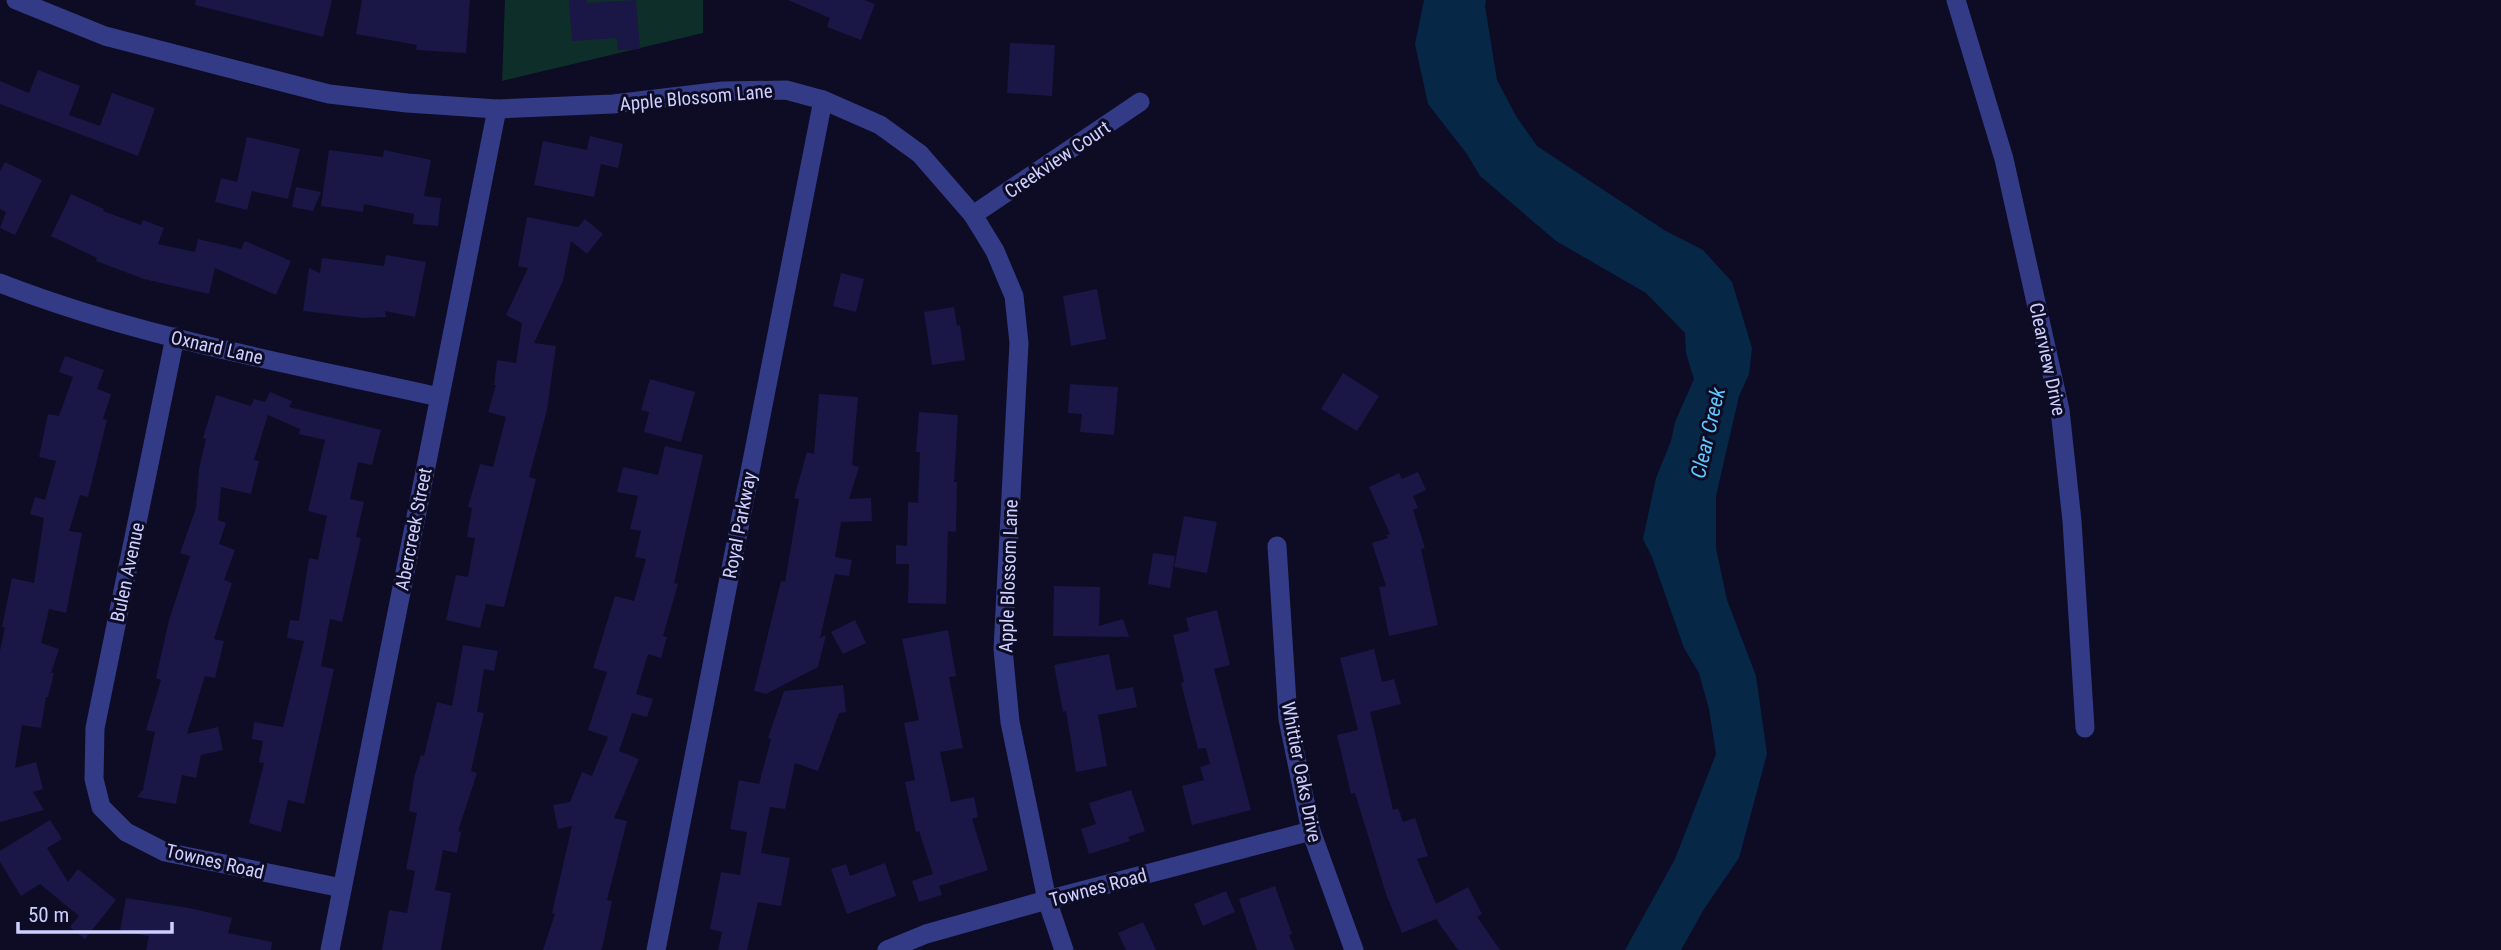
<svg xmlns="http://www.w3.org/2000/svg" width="2501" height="950" viewBox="0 0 2501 950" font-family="'Roboto Condensed',sans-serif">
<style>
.green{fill:#0e2e29}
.water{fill:#072747}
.building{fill:#1a1646}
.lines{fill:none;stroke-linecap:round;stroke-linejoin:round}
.minor{stroke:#333b87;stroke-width:19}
.labels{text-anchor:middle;stroke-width:6;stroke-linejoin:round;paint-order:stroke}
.street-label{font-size:19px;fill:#cecfff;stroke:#0d0c24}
.water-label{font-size:21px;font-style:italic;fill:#5cc9ff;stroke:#0d0c24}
</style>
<rect width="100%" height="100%" fill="#0d0c24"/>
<path class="green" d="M505 0H703V33L502 81Z"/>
<path class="water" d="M1424 0H1486L1485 6 1497 80 1516 116 1537 146 1664 230 1703 250 1732 282 1752 348 1749 374 1739 396 1716 496V548L1727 600 1756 676 1767 754 1739 858 1704 909 1681 950H1625L1675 859 1716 754 1709 709 1699 673 1684 648 1652 557 1643 539 1656 478 1671 441 1675 422 1694 379 1686 353 1685 333 1646 293 1556 241 1480 176 1467 154 1428 104 1415 44Z"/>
<g class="building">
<path d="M196 0H332L323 37 195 5Z"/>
<path d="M362 0H470L466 53 416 50 417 45 356 34Z"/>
<path d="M569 0H587V3L636 0 640 49 618 50 617 38 572 41Z"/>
<path d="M788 0H864L875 4 861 40 827 27 830 18Z"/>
<path d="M1010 43 1055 45 1052 96 1007 93Z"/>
<path d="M38 70 80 86 69 115 100 126 112 93 155 108 138 156 0 104V81L29 93Z"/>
<path d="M590 136 623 144 618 168 601 164 594 197 534 185 543 141 587 150Z"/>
<path d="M247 137 300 149 288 199 252 191 247 210 215 202 221 178 237 182Z"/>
<path d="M329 150 383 157 384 150 431 160 424 196 441 198 438 226 413 224 414 214 364 204 363 212 321 206Z"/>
<path d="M5 162 42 180 15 235 0 228 6 212 0 209V171Z"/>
<path d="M296 187 321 192 313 211 292 207Z"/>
<path d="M71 194 104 209 103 211 141 225 143 220 164 228 158 244 195 252 198 239 241 249 245 241 291 261 276 295 215 268 209 294 144 279 96 261 97 258 51 236Z"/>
<path d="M527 217 578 227 585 219 603 234 587 254 571 241 563 281 534 343 556 346 547 410 529 477 536 479 504 607 486 604 480 628 446 620 456 575 468 577 475 538 467 537 472 508 468 507 480 464 493 467 506 417 488 412 496 385H494L497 360 516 363 522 323 506 315 528 268 518 266Z"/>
<path d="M386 255 426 262 415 317 385 311 386 317 363 318 303 311 309 268 320 273 322 258 384 266Z"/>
<path d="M841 273 864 279 856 312 833 306Z"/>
<path d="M1097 289 1106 339 1071 346 1063 296Z"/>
<path d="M954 307 957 326 960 325 965 360 932 365 924 312Z"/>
<path d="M65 356 104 370 97 389 111 394 103 419 107 420 88 497 80 495 69 531 82 533 66 613 49 609 41 643 59 649 51 673H54L48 697H46L41 728 22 725 15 768 36 762 43 789 33 792 44 810 0 822V651L5 627H2L12 578 34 583 44 518 30 514 35 497 45 500 56 461 39 457 48 414 59 416 73 377 59 372Z"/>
<path d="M1343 373 1379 396 1357 431 1321 409Z"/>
<path d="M650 379 695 392 681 442 644 432 649 412 641 410Z"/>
<path d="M1070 384 1118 387 1114 435 1080 432 1082 414 1068 413Z"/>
<path d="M270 392 292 401 289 407 381 430 372 465 358 462 350 499 364 502 356 537 361 538 342 622 330 619 321 666 334 669 304 804 288 800 281 832 249 823 264 763 259 762 263 741 252 739 254 722 283 727 304 641 287 638 290 620 299 621 309 558 318 560 327 516 308 511 325 440 299 434 300 429 268 415 254 460 259 461 251 494 221 487 218 520 226 523 219 544 235 550 224 580 232 583 214 639 224 641 215 678 205 676 187 734 218 727 223 750 201 755 196 778 182 775 176 804 137 797 145 787 143 788 155 732 146 730 161 680 156 678 169 620 190 556 180 553 196 508 199 469 206 439 203 438 216 395 251 406 254 399 265 402Z"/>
<path d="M819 394 858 397 852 465 859 467 849 499 871 498 872 521 841 522 835 557 852 560 849 576 835 574 820 638 826 635 818 667 766 694 754 691 781 581 785 582 799 499 794 498 807 452 814 454Z"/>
<path d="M919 412 958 415 954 482H957L956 532 948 531 946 604 908 603 909 564H896V545L907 546 908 502 918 503 920 452H916Z"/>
<path d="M665 446 703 455 674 583 678 584 663 636 667 637 661 658 648 654 636 694 653 699 647 717 632 713 619 751 639 759 614 818 627 821 607 900 612 901 603 944 601 950H543L555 914 552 913 572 826 558 829 553 805 570 802 582 772 592 776 608 737 588 730 607 672 593 668 615 596 634 601 646 559 635 557 641 531 630 529 638 496 617 492 623 467 658 475Z"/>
<path d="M1418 472 1426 490 1413 496 1418 508 1413 510 1425 548 1421 549 1438 625 1389 636 1379 587 1386 586 1372 543 1388 538 1386 535 1390 534 1369 487 1399 473 1402 479Z"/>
<path d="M1184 516 1217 522 1207 573 1174 567Z"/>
<path d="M1153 553 1175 556 1170 588 1148 584Z"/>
<path d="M1054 586 1100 587 1099 626 1123 619 1129 637 1053 636Z"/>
<path d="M1217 610 1230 665 1214 669 1251 810 1192 825 1182 786 1204 780 1200 767 1210 764 1206 748 1198 749 1181 683 1184 682 1173 635 1189 631 1186 618Z"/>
<path d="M855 620 866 643 843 654 831 632Z"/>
<path d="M948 630 956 676 949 677 963 748 940 752 951 802 974 797 978 817 972 819 988 870 939 886 942 895 919 902 912 881 933 874 919 831 916 832 905 782 915 780 904 723 919 720 902 639Z"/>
<path d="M463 645 498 651 494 671 484 669 477 712 484 713 471 771 477 773 458 831 461 832 457 853 443 850 435 890 451 893 441 950H382L389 910 407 913 415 871 406 869 417 813 409 811 414 778 421 755 424 756 437 702 452 706Z"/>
<path d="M1374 649 1382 682 1394 679 1401 704 1370 712 1393 810 1398 808 1403 822 1415 818 1428 856 1417 859 1436 904 1468 887 1482 914 1477 917 1500 950H1458L1436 919 1402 933 1386 894 1355 793 1351 794 1337 735 1358 730 1340 658Z"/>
<path d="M1109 654 1116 690 1133 687 1137 707 1098 715 1107 766 1076 772 1066 711 1063 712 1054 665Z"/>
<path d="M843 685 846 712 839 713 818 771 795 763 785 809 770 807 761 853 790 858 781 906 758 902 747 950H718L722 932 710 929 721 872 740 875 747 832 730 829 739 780 759 784 771 739 768 738 784 691Z"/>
<path d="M1131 790 1145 831 1128 837 1130 841 1089 854 1081 829 1096 824 1089 803Z"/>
<path d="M50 820 62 839 47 848 68 882 78 869 116 900 85 939 70 927 79 916 40 884 21 896 0 862V851Z"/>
<path d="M885 863 896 896 847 914 831 869 846 864 850 876Z"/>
<path d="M1275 886 1292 934 1289 935 1295 950H1257L1239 899Z"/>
<path d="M1226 891 1235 912 1203 926 1194 904Z"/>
<path d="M126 898 189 908 232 918 228 933 272 942 271 950H146L149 936 120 931Z"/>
<path d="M1143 922 1156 950H1126L1118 933Z"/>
</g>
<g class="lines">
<g class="minor">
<path d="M16 0 105 36 329 94 407 103 497 109 613 104 723 91 786 90 823 100 880 125 920 154 973 215 995 251 1014 296 1019 343 1003 649 1010 722 1047 900 1064 950"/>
<path d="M1956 0 2004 159 2060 410 2072 521 2085 728"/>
<path d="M973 215 1140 102"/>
<path d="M0 283C141 338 292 364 439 397"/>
<path d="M175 337 95 728 94 779 101 807 126 832 165 852 342 888"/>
<path d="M1277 546 1288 719 1311 831 1354 950"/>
<path d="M330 950 497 109"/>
<path d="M656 950 823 100"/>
<path d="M887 950 926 934 1047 900 1311 831"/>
</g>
</g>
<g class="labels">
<g class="street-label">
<text transform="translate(696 97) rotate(-5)" y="7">Apple Blossom Lane</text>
<text transform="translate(1057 159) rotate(-34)" y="7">Creekview Court</text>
<text transform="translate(217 347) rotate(13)" y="7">Oxnard Lane</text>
<text transform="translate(2048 359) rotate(78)" y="7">Clearview Drive</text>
<text transform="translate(739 525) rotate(-79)" y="7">Royal Parkway</text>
<text transform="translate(413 529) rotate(-79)" y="7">Abercreek Street</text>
<text transform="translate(127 572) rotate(-78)" y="7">Bulen Avenue</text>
<text transform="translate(1008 576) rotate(-88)" y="7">Apple Blossom Lane</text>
<text transform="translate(1302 772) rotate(79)" y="7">Whittier Oaks Drive</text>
<text transform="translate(215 861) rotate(13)" y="7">Townes Road</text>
<text transform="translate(1098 887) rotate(-15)" y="7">Townes Road</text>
</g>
<g class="water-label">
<text transform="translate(1708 433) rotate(-77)" y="7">Clear Creek</text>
</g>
</g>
<path d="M18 922v10h154v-10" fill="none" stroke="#cecfff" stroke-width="3.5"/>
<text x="28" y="922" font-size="21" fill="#cecfff" stroke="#0d0c24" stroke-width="5" paint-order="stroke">50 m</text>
</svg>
